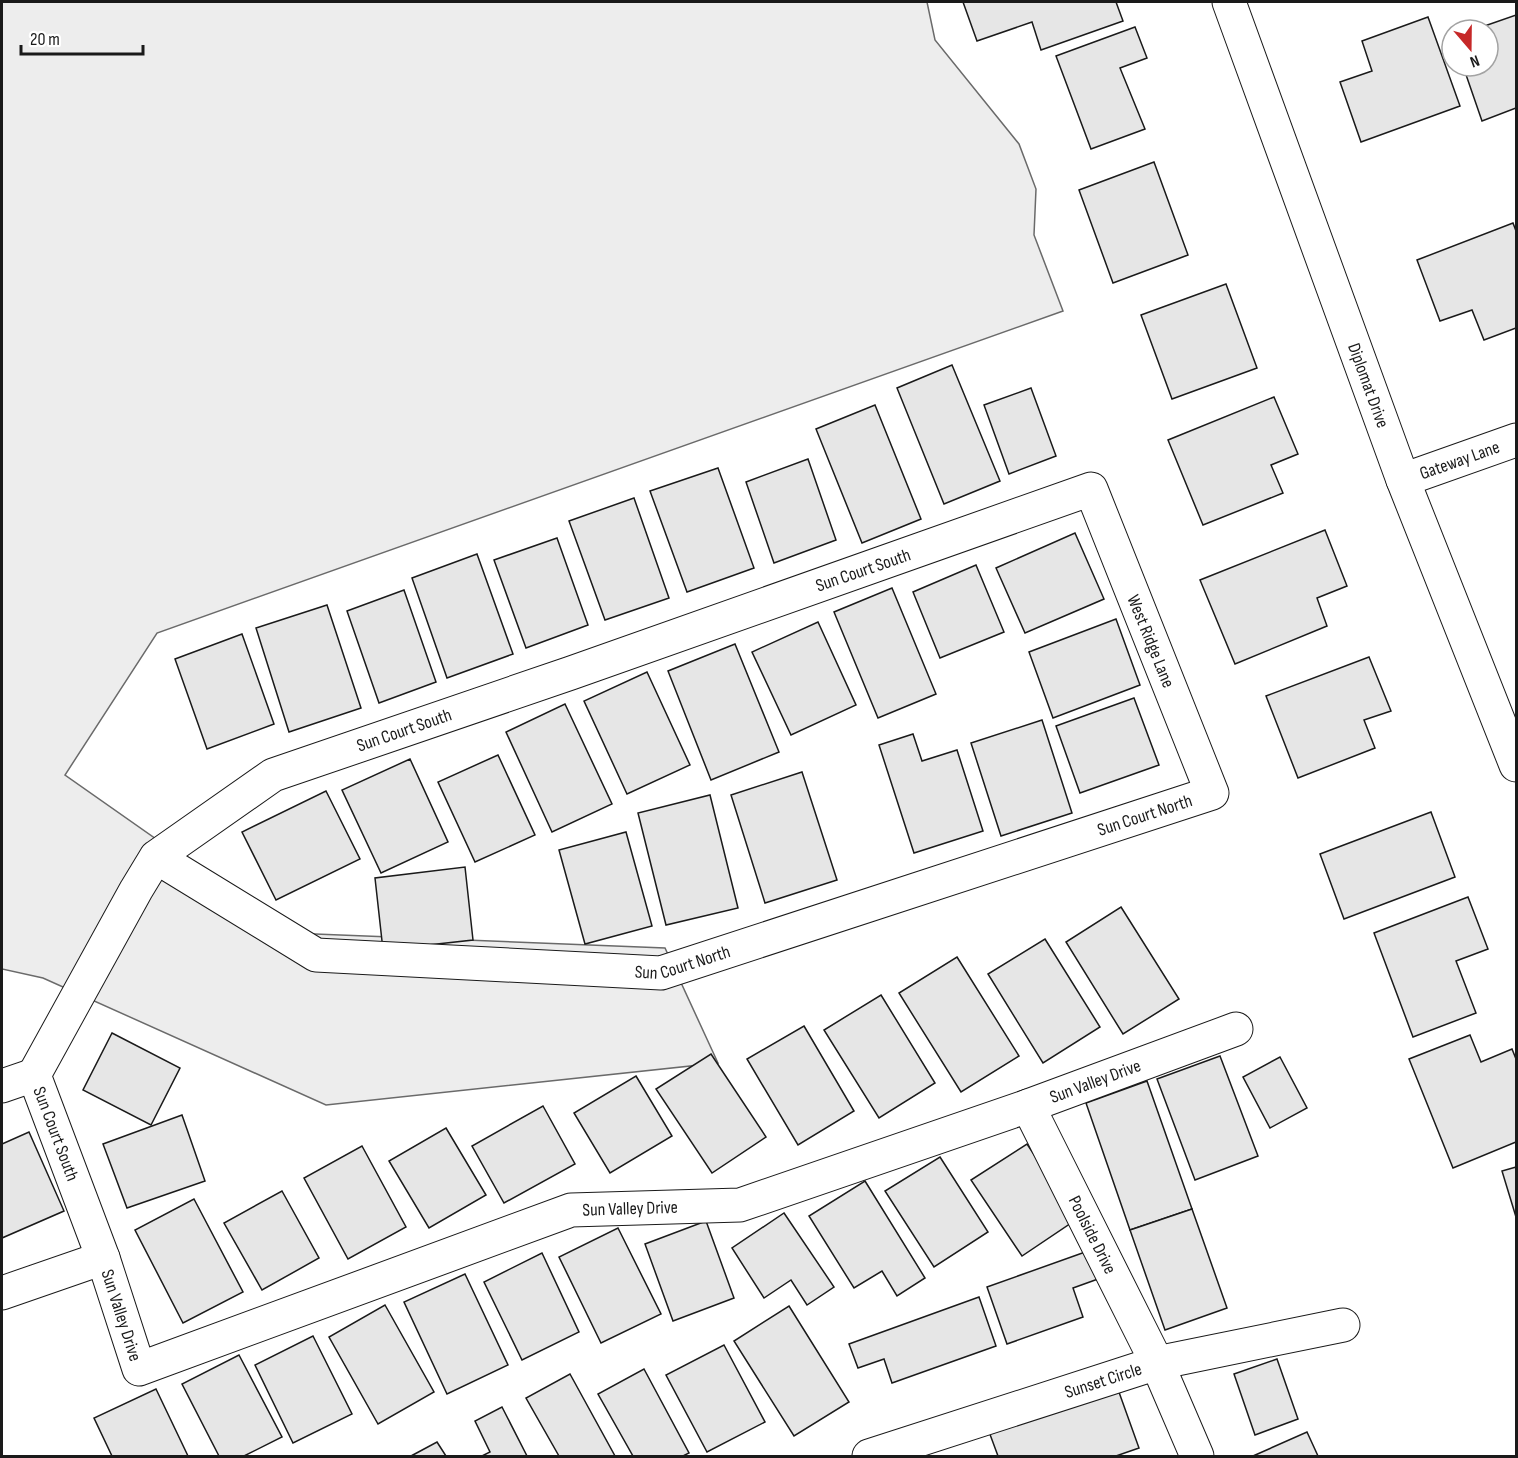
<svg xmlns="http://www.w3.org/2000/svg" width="1518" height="1458" viewBox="0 0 1518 1458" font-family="'Sofia Sans Condensed',sans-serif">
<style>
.green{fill:#ededed;stroke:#6a6a6a;stroke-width:1.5}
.building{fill:#e6e6e6;stroke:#1a1a1a;stroke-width:1.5}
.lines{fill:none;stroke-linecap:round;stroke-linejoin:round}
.minor-casing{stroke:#1a1a1a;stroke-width:35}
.minor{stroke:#fff;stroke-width:33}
.labels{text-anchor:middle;stroke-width:4.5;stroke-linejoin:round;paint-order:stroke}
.street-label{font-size:18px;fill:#1a1a1a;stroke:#fff}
</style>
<rect width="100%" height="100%" fill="#fff"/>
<path class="green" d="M2 2H927L935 40 1019 144 1036 189 1034 235 1063 311 157 633 65 775 290 933 665 948 718 1063 326 1105 43 978 2 969Z"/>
<g class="building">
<path d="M963 2H1116L1123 21 1041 50 1032 22 977 41Z"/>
<path d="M1516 15V108L1482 121 1463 66H1488V30H1473Z"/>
<path d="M1428 17 1460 106 1361 142 1340 82 1372 71 1362 41Z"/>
<path d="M1135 27 1147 58 1120 68 1145 129 1091 149 1056 56Z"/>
<path d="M1154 162 1188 255 1113 283 1079 190Z"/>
<path d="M1513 223 1516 231V328L1484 340 1472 310 1440 321 1417 260Z"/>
<path d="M1226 284 1257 368 1172 399 1141 315Z"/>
<path d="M952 365 1000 481 944 504 897 388Z"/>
<path d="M1031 388 1056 456 1009 474 984 405Z"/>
<path d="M1274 397 1298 454 1271 465 1283 493 1203 525 1168 440Z"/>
<path d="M875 405 921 519 862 543 816 429Z"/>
<path d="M808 459 836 540 774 563 746 482Z"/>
<path d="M718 468 754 568 687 592 650 491Z"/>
<path d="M634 498 669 598 605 620 569 521Z"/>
<path d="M1325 530 1347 586 1317 598 1327 626 1235 664 1200 580Z"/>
<path d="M1075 533 1104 599 1025 633 996 568Z"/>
<path d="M557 538 588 625 526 648 494 560Z"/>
<path d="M477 554 513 654 447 678 412 578Z"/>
<path d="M976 565 1004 632 940 658 913 592Z"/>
<path d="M892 588 936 694 878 718 834 612Z"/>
<path d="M404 590 436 682 379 703 347 611Z"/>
<path d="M327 605 361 708 289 732 256 628Z"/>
<path d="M1116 619 1140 685 1053 718 1029 652Z"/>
<path d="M818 622 856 705 791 735 752 652Z"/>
<path d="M242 634 274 724 207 749 175 659Z"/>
<path d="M735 644 779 752 711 780 668 671Z"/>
<path d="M1369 657 1391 711 1364 720 1375 748 1298 778 1266 696Z"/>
<path d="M647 672 690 765 627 794 584 701Z"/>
<path d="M1134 698 1159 765 1080 793 1056 726Z"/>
<path d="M565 704 612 804 552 832 506 732Z"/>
<path d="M1042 720 1072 813 1001 836 971 743Z"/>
<path d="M913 734 922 761 957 750 983 831 914 853 879 745Z"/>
<path d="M498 755 535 835 475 862 438 782Z"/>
<path d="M410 759 448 842 381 873 342 790Z"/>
<path d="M802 772 837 880 765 903 731 795Z"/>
<path d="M326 791 360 859 276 900 242 832Z"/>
<path d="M710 795 738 908 666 925 638 813Z"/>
<path d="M1431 812 1455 877 1344 919 1320 854Z"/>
<path d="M626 832 652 926 585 944 559 850Z"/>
<path d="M465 867 473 940 383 950 375 878Z"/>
<path d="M1468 897 1488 949 1456 961 1476 1013 1413 1037 1374 933Z"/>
<path d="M1121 907 1179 999 1123 1034 1066 942Z"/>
<path d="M1045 939 1100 1027 1043 1063 988 974Z"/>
<path d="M957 957 1019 1056 961 1092 899 993Z"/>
<path d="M881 995 935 1083 879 1118 824 1030Z"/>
<path d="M804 1026 854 1111 798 1145 747 1059Z"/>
<path d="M112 1033 180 1068 151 1125 83 1090Z"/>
<path d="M1470 1035 1481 1062 1512 1049 1516 1059V1142L1453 1168 1409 1059Z"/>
<path d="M711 1054 766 1137 712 1173 656 1089Z"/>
<path d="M1220 1056 1258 1156 1195 1180 1157 1079Z"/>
<path d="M1280 1057 1307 1108 1270 1128 1243 1077Z"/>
<path d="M636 1076 672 1136 610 1173 574 1113Z"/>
<path d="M1147 1081 1192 1209 1130 1230 1086 1103Z"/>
<path d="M543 1106 575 1164 504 1203 472 1146Z"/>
<path d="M182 1115 205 1181 127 1208 103 1144Z"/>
<path d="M446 1128 486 1195 429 1228 389 1161Z"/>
<path d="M29 1132 64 1211 2 1238V1144Z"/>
<path d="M1027 1144 1077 1219 1022 1256 971 1180Z"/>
<path d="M362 1146 406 1227 348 1259 304 1178Z"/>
<path d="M940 1157 988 1232 934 1267 885 1191Z"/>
<path d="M1516 1167V1217L1502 1171Z"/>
<path d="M865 1181 925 1278 897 1296 882 1271 854 1288 809 1216Z"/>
<path d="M282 1191 319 1258 262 1290 224 1223Z"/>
<path d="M194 1199 243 1292 183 1323 135 1230Z"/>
<path d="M1192 1209 1227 1308 1165 1330 1130 1230Z"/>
<path d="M784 1213 834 1287 807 1305 791 1280 764 1298 732 1248Z"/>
<path d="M706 1221 734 1298 673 1321 645 1244Z"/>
<path d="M618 1228 661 1314 601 1343 559 1257Z"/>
<path d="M1088 1251 1098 1279 1073 1288 1083 1317 1007 1344 987 1287Z"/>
<path d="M542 1253 579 1332 522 1360 484 1282Z"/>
<path d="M465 1274 508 1365 447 1394 404 1302Z"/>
<path d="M979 1297 996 1346 892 1383 884 1359 858 1368 849 1344Z"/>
<path d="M385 1305 434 1392 378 1424 329 1337Z"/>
<path d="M789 1306 849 1402 794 1436 734 1341Z"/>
<path d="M313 1336 352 1414 293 1443 255 1365Z"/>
<path d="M724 1345 765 1422 707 1452 666 1375Z"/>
<path d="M239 1355 282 1437 244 1456H219L182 1384Z"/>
<path d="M1277 1359 1298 1419 1255 1435 1234 1374Z"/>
<path d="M644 1369 689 1453 683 1456H633L598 1394Z"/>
<path d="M570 1374 615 1456H559L526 1398Z"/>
<path d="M1115 1381 1139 1448 1116 1456H998L988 1429Z"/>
<path d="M156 1389 188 1456H112L94 1418Z"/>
<path d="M502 1407 527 1456H482L490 1452 475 1421Z"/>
<path d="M1307 1432 1318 1456H1253Z"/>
<path d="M437 1442 446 1456H411Z"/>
</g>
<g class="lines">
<defs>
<g id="minor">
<path id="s1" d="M1229 2 1403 480 1516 765"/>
<path id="s2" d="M1403 480 1516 440"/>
<path id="s3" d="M156 857 316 955 661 973 1212 793 1091 489 571 673 273 775 156 857 136 890 34 1075 103 1258 139 1369 571 1210 740 1205 1028 1106 1236 1029"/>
<path d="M2 1086 34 1075"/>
<path id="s4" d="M1028 1106 1157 1363 1197 1456"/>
<path d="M2 1293 103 1258"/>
<path id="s5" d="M869 1456 1157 1363 1343 1325"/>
</g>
</defs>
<use href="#minor" class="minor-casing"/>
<use href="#minor" class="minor"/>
</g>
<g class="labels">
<g class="street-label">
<text dy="6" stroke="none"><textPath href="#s1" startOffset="408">Diplomat Drive</textPath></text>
<text dy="6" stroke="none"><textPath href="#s2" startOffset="60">Gateway Lane</textPath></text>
<text transform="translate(863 570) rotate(-19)" y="6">Sun Court South</text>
<text transform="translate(1151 641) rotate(68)" y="6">West Ridge Lane</text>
<text transform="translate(404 730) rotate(-19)" y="6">Sun Court South</text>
<text dy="6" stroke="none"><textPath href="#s3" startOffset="1042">Sun Court North</textPath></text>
<text dy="6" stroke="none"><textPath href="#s3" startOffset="556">Sun Court North</textPath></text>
<text dy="6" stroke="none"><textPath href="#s3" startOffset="4017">Sun Valley Drive</textPath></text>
<text dy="6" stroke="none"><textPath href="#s3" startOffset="2762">Sun Court South</textPath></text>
<text dy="6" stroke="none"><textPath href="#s3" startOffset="3531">Sun Valley Drive</textPath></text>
<text dy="6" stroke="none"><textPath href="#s4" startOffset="144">Poolside Drive</textPath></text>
<text dy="6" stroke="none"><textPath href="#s3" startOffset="2955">Sun Valley Drive</textPath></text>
<text dy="6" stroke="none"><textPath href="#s5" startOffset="246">Sunset Circle</textPath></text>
</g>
</g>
<rect width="1518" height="1458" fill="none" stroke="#1a1a1a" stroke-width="6"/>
<g transform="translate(1470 48) rotate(160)"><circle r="28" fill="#ffffff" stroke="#a3a3a3" stroke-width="1.5"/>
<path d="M0-4.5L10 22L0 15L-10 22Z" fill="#c62828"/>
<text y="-9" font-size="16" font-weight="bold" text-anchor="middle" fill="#1a1a1a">N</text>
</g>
<path d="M21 45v9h122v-9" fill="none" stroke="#1a1a1a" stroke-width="3"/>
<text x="30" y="45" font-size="18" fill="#1a1a1a" stroke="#ffffff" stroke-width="4.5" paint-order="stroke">20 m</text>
</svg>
